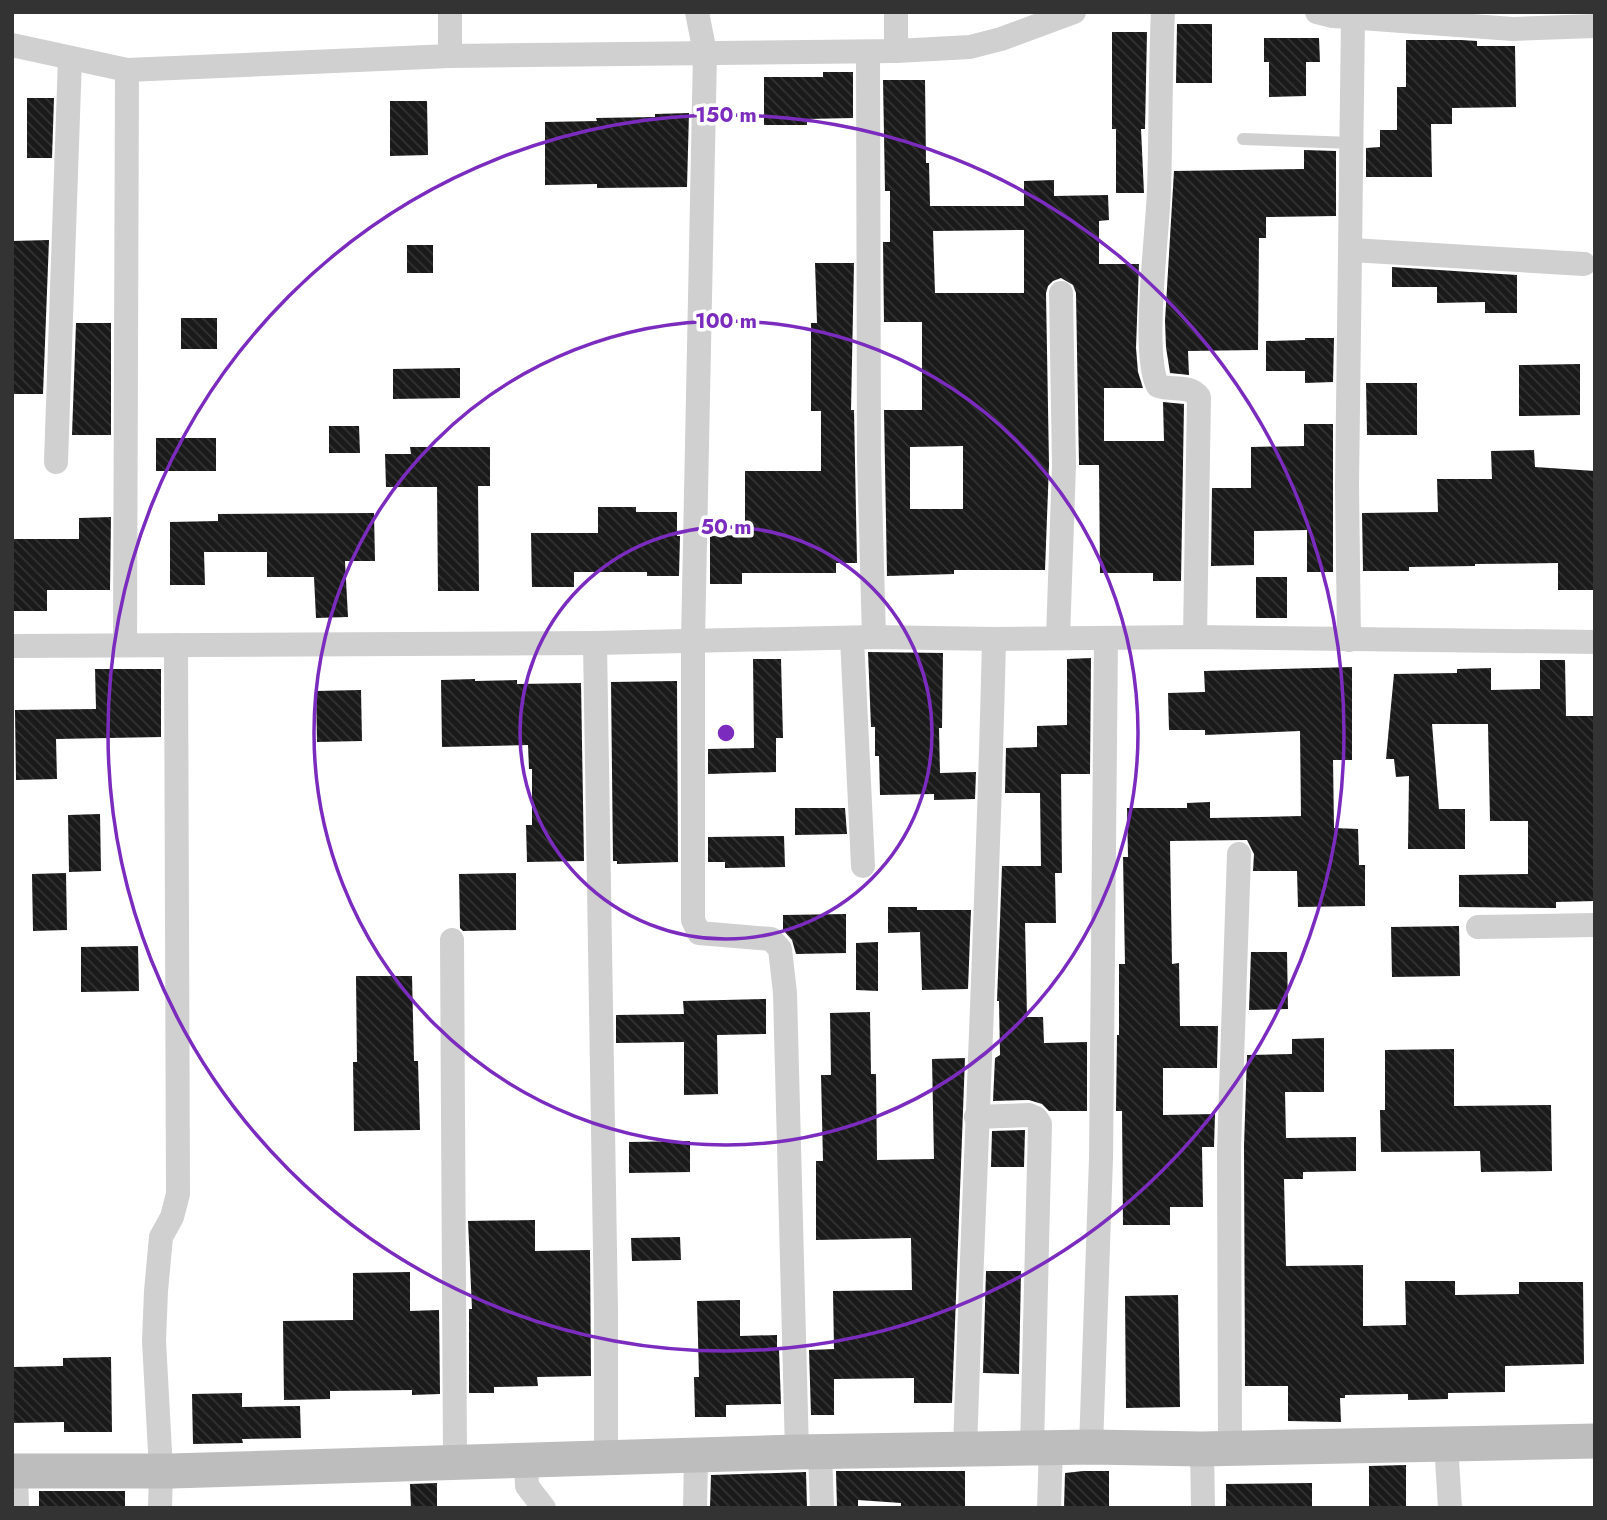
<svg xmlns="http://www.w3.org/2000/svg" width="1607" height="1520" viewBox="0 0 1607 1520" font-family="Jost,sans-serif">
<style>
.building{fill:url(#building-back-hatch);fill-rule:evenodd}
.lines{fill:none;stroke-linecap:round;stroke-linejoin:round}
.lane{stroke:#d0d0d0;stroke-width:12}
.street{stroke:#d0d0d0;stroke-width:24}
.secondary{stroke:#bdbdbd;stroke-width:35}
.ring{fill:none;stroke:#7b2cbf;stroke-width:3.5}
.centre{fill:#7b2cbf;stroke:#fff;stroke-width:3.5}
.ring-label{font-size:21px;text-anchor:middle;font-weight:bold;fill:#7b2cbf;stroke:#fff;stroke-width:7;stroke-linejoin:round;paint-order:stroke}
</style>
<defs>
<pattern id="building-back-hatch" width="6" height="6" patternUnits="userSpaceOnUse" patternTransform="scale(1.75)"><rect width="6" height="6" fill="#1a1a1a"/><path d="M-1 5l2 2M0 0l6 6M5-1l2 2" fill="none" stroke="#333"/></pattern>
</defs>
<rect width="100%" height="100%" fill="#fff"/>
<g class="building">
<path d="M1177 24H1212V83H1176Z"/>
<path d="M1112 32H1147L1145 129H1141L1144 193H1116V129H1112Z"/>
<path d="M1264 38H1319L1320 62H1306V96L1269 97V62H1264Z"/>
<path d="M1406 40H1461L1477 41V46H1515L1516 107 1452 108V124H1431L1432 177H1366V148L1380 147V130H1397V87H1406Z"/>
<path d="M823 72H853V118L807 119V125H764V77H823Z"/>
<path d="M883 80H925L926 163H929L930 206H1024V181L1054 180V196L1108 195 1109 220 1099 221V264H1139L1136 348 1138 372 1143 388H1104V441H1164L1163 402 1184 404 1181 581H1153V573H1100L1099 465H1079L1076 293 1073 285 1061 278 1053 281 1048 286 1046 293 1049 465 1045 570H954V574L887 576 884 410H922V322H884L883 242H890V191H885ZM1024 230V293H935L933 231ZM963 446V509H910V447Z"/>
<path d="M27 98H54L52 158H27Z"/>
<path d="M390 101H427L428 155 390 156Z"/>
<path d="M689 113 687 187 597 188V184L545 185V122L597 121 596 118 655 117V114Z"/>
<path d="M1304 150 1336 151V216L1266 217V238H1259L1258 350 1188 351 1189 375 1170 373 1166 347 1165 321 1174 171 1304 169Z"/>
<path d="M49 240 43 394H12V241Z"/>
<rect x="407" y="245" width="26" height="28"/>
<path d="M815 263H854L851 410H854L857 563H836V573H742V584H710V536L745 535V471H821V411H811V323H817Z"/>
<path d="M1392 267 1517 275V313H1485V302L1437 303V287H1392Z"/>
<rect x="181" y="318" width="36" height="31"/>
<path d="M76 323H111V435H72Z"/>
<path d="M1305 338H1334L1333 382 1305 383V371H1266V341L1305 340Z"/>
<path d="M1580 364V415L1519 416V365Z"/>
<path d="M460 368V398L393 399V369Z"/>
<path d="M1366 383H1417V435H1367Z"/>
<path d="M1304 424H1333V572H1307V530L1254 531V565L1211 566 1212 488H1251V447L1304 446Z"/>
<path d="M329 426H359L360 453H329Z"/>
<rect x="156" y="438" width="60" height="33"/>
<path d="M410 447H490V486H478L479 591H438L437 487H386L385 454H411Z"/>
<path d="M1534 450 1535 467 1595 471V590H1558V563L1475 564V566L1409 567V571H1363L1362 513 1438 512 1437 479H1492L1491 451Z"/>
<path d="M598 507H636V512H677V536H680L679 576H647V572H574V587H532L531 533H598Z"/>
<path d="M374 513 375 561H345L348 617 316 618 314 577H267V552H204L205 585H170V522L218 521V514Z"/>
<path d="M111 517 110 590H47V611H12V539H79V518Z"/>
<rect x="1256" y="577" width="31" height="41"/>
<path d="M868 652 943 653 942 728H939L940 773 976 772 975 799 934 800V794L880 795 879 756H875V727H871Z"/>
<path d="M1091 658 1090 774H1061L1062 873H1055L1056 923H1025L1027 1017H1043L1044 1043 1087 1042V1111H1049L1042 1104 1029 1100 993 1101 995 1058 1000 1055 999 1001H997L1002 866H1041L1040 793H1005L1006 748 1037 747V726L1067 725V659Z"/>
<path d="M753 659H781L783 738H776V772L708 774V749L754 748Z"/>
<path d="M1540 660H1565L1566 716H1595V814H1593L1595 901 1556 902V908L1459 907V875L1528 874V821H1490L1488 724H1432L1439 809H1465V849H1408L1409 776 1396 777 1394 759H1386L1394 674 1457 673V669L1491 668V690L1540 689Z"/>
<path d="M1352 667V760H1333L1334 828 1358 829 1359 865H1365V906L1298 907 1297 871H1253L1254 854 1247 840 1170 841 1172 964 1179 963 1180 1026H1218L1217 1068H1163V1115L1215 1114 1214 1147H1202L1203 1207H1170V1225H1123L1122 1111H1116L1117 1035H1119V964H1125L1123 857H1128L1127 808H1187V803L1210 802V818L1301 816 1300 731 1205 735V730H1169L1168 693 1205 692 1204 671Z"/>
<path d="M95 669H161V737L56 739 57 779 16 780 15 710 96 709Z"/>
<path d="M475 679V681L517 680V684L581 683 584 861 527 862 526 825H532V769H529L528 745 442 747 441 680Z"/>
<path d="M677 681 678 862 617 864V861H613L611 682Z"/>
<path d="M361 690 362 741 317 742 316 691Z"/>
<path d="M795 808H845L847 834 795 835Z"/>
<path d="M100 814 101 871 69 872 68 815Z"/>
<path d="M784 836 785 867 725 868V862H708V837Z"/>
<path d="M66 873 67 930 33 931 32 874Z"/>
<path d="M516 873V930L463 931 460 928 459 874Z"/>
<path d="M888 907H917V910H971L968 989 922 990 920 932 888 933Z"/>
<path d="M846 914V953L796 954 792 940 783 930V915Z"/>
<path d="M1459 926 1460 976 1392 977 1391 927Z"/>
<path d="M878 942V991L856 990V943Z"/>
<path d="M138 946 139 991 81 992V947Z"/>
<path d="M1251 952H1287L1288 1009 1249 1010Z"/>
<path d="M356 976H412L414 1061H418L420 1130 354 1131 353 1062H357Z"/>
<path d="M766 999V1034L717 1035 718 1094 684 1095V1042L616 1043V1015L684 1014 683 1001Z"/>
<path d="M870 1012 871 1074H876L877 1160 934 1159 932 1059 965 1058 952 1403H914V1378L834 1379V1415H811L809 1350 834 1349 833 1291 912 1290 911 1238 816 1240V1161H823L821 1075H831L830 1013Z"/>
<path d="M1324 1038V1092H1285L1286 1138 1356 1137V1171L1303 1172V1179H1284L1286 1266 1363 1265V1326L1406 1325 1405 1281H1455V1295L1519 1294V1282H1583L1584 1364 1505 1366V1392L1448 1393V1399L1408 1400V1394L1345 1395V1398H1340L1341 1422 1288 1421V1386H1245L1244 1146 1247 1055 1292 1054V1039Z"/>
<path d="M1454 1049V1106L1551 1105 1552 1171 1481 1172 1480 1151 1381 1152 1380 1110H1385V1050Z"/>
<path d="M1025 1130 1024 1167H991L992 1131Z"/>
<path d="M690 1141V1172L629 1173V1142Z"/>
<path d="M535 1220V1251L590 1250 591 1376 537 1377 538 1386 494 1387V1393H469V1309H472L468 1221Z"/>
<path d="M680 1237 681 1260 632 1261 631 1238Z"/>
<path d="M986 1271H1021L1019 1374 983 1373Z"/>
<path d="M410 1272V1311L439 1310 440 1394 412 1395V1390L330 1391V1399L284 1400 283 1321 353 1320V1273Z"/>
<path d="M1178 1295 1180 1407 1126 1408 1125 1296Z"/>
<path d="M740 1300V1336L777 1335V1350H779L781 1404 726 1405V1417H695L694 1377H699L697 1301Z"/>
<path d="M111 1357 112 1432H64V1422L12 1423V1367L63 1366V1358Z"/>
<path d="M242 1393V1407L300 1406 301 1438 242 1439 243 1443 193 1444 192 1394Z"/>
<path d="M1406 1465V1508H1369V1466Z"/>
<path d="M836 1471H965V1508H901V1503L858 1500V1508H837Z"/>
<path d="M1083 1471H1109V1508H1064L1065 1473Z"/>
<path d="M806 1472 807 1508H710L711 1475Z"/>
<path d="M437 1483V1508H411L410 1484Z"/>
<path d="M1312 1483V1508H1226V1484Z"/>
<rect x="39" y="1491" width="86" height="17"/>
</g>
<g class="lines">
<path class="lane" d="M1243 139 1352 143"/>
<g class="street">
<path d="M450 12V56"/>
<path d="M697 12 705 53 693 641V920L699 933 771 939 780 949 785 993 797 1452"/>
<path d="M896 12V51"/>
<path d="M1163 12C1160 71 1161 130 1159 189 1158 231 1141 355 1158 386 1172 391 1189 384 1199 397L1195 637"/>
<path d="M1317 12 1333 16 1513 29 1595 26"/>
<path d="M12 45 127 70 450 56 896 51 970 47 1001 39 1074 12"/>
<path d="M868 52 869 458 874 637"/>
<path d="M1352 250 1584 264"/>
<path d="M56 462 70 58"/>
<path d="M1058 637 1064 465 1061 293"/>
<path d="M852 638 863 866"/>
<path d="M1349 640 1347 486 1353 17"/>
<path d="M595 643 606 1311V1459"/>
<path d="M125 644 127 70"/>
<path d="M12 646 595 643 874 637 994 639 1195 637 1595 642"/>
<path d="M1478 927 1595 925"/>
<path d="M452 940 455 1460"/>
<path d="M976 1117 1029 1115 1036 1118 1040 1124 1032 1448"/>
<path d="M1446 1443 1450 1508"/>
<path d="M1091 1447 1101 1159 1106 638"/>
<path d="M1230 1447 1229 1150 1239 854"/>
<path d="M965 1449C974 1179 988 909 994 639"/>
<path d="M1202 1449 1203 1508"/>
<path d="M820 1452 822 1508"/>
<path d="M526 1460 527 1486 544 1508"/>
<path d="M16 1472 17 1508"/>
<path d="M160 1508 161 1470 154 1341 156 1291 161 1237 172 1217 178 1194 176 645"/>
<path d="M695 1508 696 1456"/>
<path d="M1049 1508 1051 1448"/>
</g>
<path class="secondary" d="M12 1471H171L797 1452 1091 1447 1202 1449 1595 1441"/>
</g>
<g class="ring">
<circle cx="726" cy="733" r="206"/>
<circle cx="726" cy="733" r="412"/>
<circle cx="726" cy="733" r="618"/>
</g>
<circle cx="726" cy="733" r="10" class="centre"/>
<g class="ring-label">
<text x="726" y="122">150 m</text>
<text x="726" y="328">100 m</text>
<text x="726" y="534">50 m</text>
</g>
<rect width="1607" height="1520" fill="none" stroke="#333333" stroke-width="28"/>
</svg>
